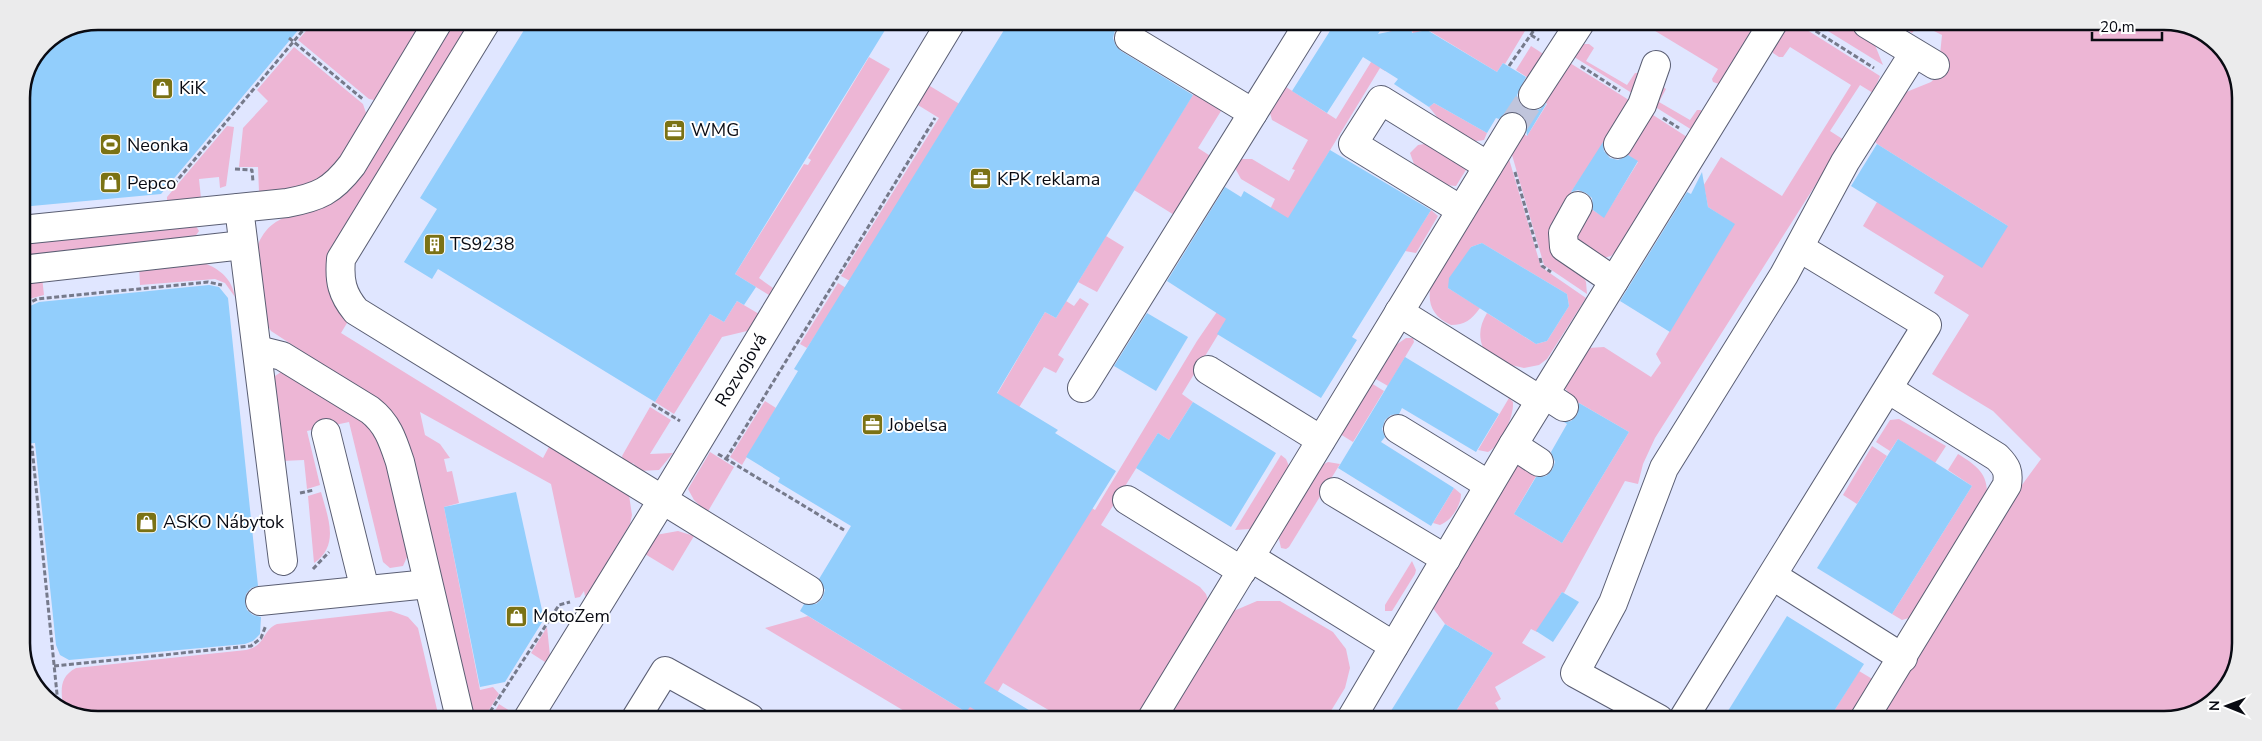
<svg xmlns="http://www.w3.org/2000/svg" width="2262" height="741" viewBox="0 0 2262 741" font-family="'Nunito Sans',sans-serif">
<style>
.green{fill:#edb6d5}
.building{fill:#92cefc}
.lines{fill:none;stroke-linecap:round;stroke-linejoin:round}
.minor-tunnel{stroke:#c0c5dc;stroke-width:28;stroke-dasharray:28 14;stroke-linecap:butt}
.minor-casing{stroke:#5a5e73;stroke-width:30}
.path{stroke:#767a8b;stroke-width:3;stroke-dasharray:5 2.5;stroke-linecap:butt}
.minor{stroke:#fff;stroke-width:28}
.labels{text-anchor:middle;stroke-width:4;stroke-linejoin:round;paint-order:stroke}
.poi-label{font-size:18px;fill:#090b13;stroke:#fff;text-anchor:start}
.street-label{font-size:18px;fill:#090b13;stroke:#fff}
.rim{fill:none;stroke:#090b13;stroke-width:2.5}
</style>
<rect width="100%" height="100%" fill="#e0e6ff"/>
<g class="green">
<path d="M314 22H422L374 100 369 99 298 40Z"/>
<path d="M453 22H474L329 260C324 284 329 304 350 318L341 333 543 458 551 443 629 495 632 515 630 524 588 595 585 596 584 591 580 597 575 598 551 484 420 412 425 435 440 444 450 458 444 459 447 472 452 471 459 503 444 507 480 690 493 687 499 694 484 718H471L401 426 386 406 271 331 266 323 257 248C272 202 320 220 351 188Z"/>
<path d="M1395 23H1524L1528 26 1505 64 1503 63 1497 72 1428 30 1418 32 1414 38 1411 27 1406 28 1408 40 1385 71 1380 68 1182 394 1193 402 1169 440 1158 433 1101 525 1200 587 1206 594 1208 600 1139 718H1062L1003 683 982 718H916L765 628 808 616 966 712 1088 514 969 442 1045 312 1056 318 1066 301 1074 306 1080 298 1089 304 1058 355 1064 359 1056 373 1044 367 994 448 1095 510 1197 341 1232 290 1275 199 1241 179 1235 168 1239 159H1252L1289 181 1295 170 1292 169 1308 140 1272 120 1270 113 1283 85 1336 119Z"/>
<path d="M1642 23H1758L1719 84 1713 82 1712 79 1718 69Z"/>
<path d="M1789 23H1796L1880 76 1873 93 1860 85 1830 131 1844 140 1655 438 1643 464 1638 484 1625 481 1564 593 1562 592 1537 632 1531 629 1522 643 1546 657 1495 687 1501 699 1495 703 1504 719H1451L1493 653 1445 624 1432 607 1519 462 1539 471 1514 514 1562 543 1629 432 1574 400 1564 387 1588 348 1604 347 1651 377 1661 363 1656 354 1734 224 1708 207 1705 191 1702 188 1721 157 1782 196 1851 85 1790 47 1783 57H1779L1773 53V46Z"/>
<path d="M1815 23 1848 24 1873 40 1883 65Z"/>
<path d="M1897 24H2184L2222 48 2241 93 2238 663 2210 704 2164 720 1876 719 2011 500 2041 459 1993 411 1932 374 1969 315 1934 293 1944 276 1863 226 1877 202 2008 226 1877 144 1872 138 1899 95 1931 82 1938 75 1942 35 1920 24 1912 33Z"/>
<path d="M1584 44H1589L1594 48 1586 61 1627 85 1635 73H1639L1635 95 1571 55 1577 46Z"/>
<path d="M1531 46 1545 55 1530 79 1516 70Z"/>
<path d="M294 47 363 104 366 113C355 131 335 173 316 182 299 191 278 190 259 192L258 167H239L243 128 268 101 257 90Z"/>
<path d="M869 57 890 69 759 278 773 288 769 295 735 274 804 164 808 165 811 160 808 158Z"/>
<path d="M1570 63 1632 102 1569 195 1559 221 1586 282 1587 294 1544 265 1512 155 1524 134 1527 136 1547 104 1545 102Z"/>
<path d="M925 83 1098 188 1095 193 956 108 850 281 841 276 939 118 913 102Z"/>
<path d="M1662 86 1666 89 1659 102 1690 120 1697 110H1701L1702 113 1692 130 1649 103Z"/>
<path d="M1194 93 1221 111 1198 148 1215 159 1179 218 1134 190Z"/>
<path d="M1434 103 1487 133 1484 140C1455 146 1446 127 1429 107Z"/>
<path d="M1650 113 1687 137 1618 249 1611 256 1600 259 1573 246 1586 206 1604 217 1638 162 1625 153Z"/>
<path d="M227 126 234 127 226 186 220 188 219 177 199 179 201 198 167 202V197Z"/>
<path d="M1431 143 1469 165 1456 186 1446 185 1414 164 1410 153 1418 145Z"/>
<path d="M1509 159 1541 267 1586 298 1547 359 1539 365 1524 368 1511 365 1483 348C1478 335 1480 325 1487 313L1536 344 1547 341 1569 306 1567 294 1482 243 1471 247 1448 288 1480 308C1471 320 1465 325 1451 325 1429 315 1426 299 1433 277Z"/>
<path d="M1431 210 1438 216 1416 253 1405 251Z"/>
<path d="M196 226 199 231 194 238 21 257V240Z"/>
<path d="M1106 236 1124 247 1097 292 1078 282Z"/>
<path d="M204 263C220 269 232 279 235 297L225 283 215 279 140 285 139 267Z"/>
<path d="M42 277 44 295 29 299 21 305V283Z"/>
<path d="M838 283 846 288 807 348 800 344Z"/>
<path d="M737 301 759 314 747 331 722 337 674 414 655 402 710 314 724 322Z"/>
<path d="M1406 338H1413L1414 342 1388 386 1374 378 1393 347Z"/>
<path d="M281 372H286L367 423 380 440 408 555 403 566 390 568 383 562 349 422 307 431 320 485 307 489 304 460 282 461 272 378Z"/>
<path d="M1371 383 1384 391 1353 442 1340 434Z"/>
<path d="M1509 398 1513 402C1514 417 1501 445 1488 452L1478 450Z"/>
<path d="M765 401 776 408 742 465 730 457Z"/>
<path d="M650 407 671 420 650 454 673 453 659 470 639 471 633 463 630 466 624 462 622 456Z"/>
<path d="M1899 419 1946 446 1935 463 1898 439 1890 451 1876 442 1890 420Z"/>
<path d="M1872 446 1887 456 1857 504 1843 495Z"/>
<path d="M710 452 734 467 707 513 694 500 688 489Z"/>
<path d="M1958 454C1974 464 1987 472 1987 492L1912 617 1902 620 1892 614 1972 486 1948 470Z"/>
<path d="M1281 455 1286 459 1289 466 1250 529 1235 530Z"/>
<path d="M1328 462 1340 464 1289 547 1286 549 1281 548 1278 535 1322 465Z"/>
<path d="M1454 488 1461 494C1461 506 1451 521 1440 525L1433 523Z"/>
<path d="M321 492C328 518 340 545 314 563L308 496Z"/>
<path d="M678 531 694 536 673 571 640 551 650 536Z"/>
<path d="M1412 561 1416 570 1415 574 1392 611H1385V605Z"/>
<path d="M1257 601H1280L1333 632 1346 649 1350 668 1345 688 1326 719 1168 718 1229 613Z"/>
<path d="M391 611 408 617 418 628 439 718 78 717 63 707C61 690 59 677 76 668L246 650C266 646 262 630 277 624Z"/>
<path d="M547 627 550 656 548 664 531 653Z"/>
<path d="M1859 671 1874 680 1850 719H1829Z"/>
<path d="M499 704 516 715 515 718H491Z"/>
</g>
<g class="building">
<path d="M98 21H171L305 22 161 194 21 207V98L44 44Z"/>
<path d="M529 22H890L735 274 756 287 744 305 737 301 724 322 710 314 655 402 438 269 432 279 404 262 437 209 420 198Z"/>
<path d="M1009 22 1128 23 1121 25 1115 30 1113 38 1116 46 1121 51 1193 95 1056 318 1045 312 997 393 1058 430 1055 433 1116 471 984 683 1042 718H989L970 707 966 712 800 611 804 604H816L822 599 825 590 819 579 851 526 778 482 780 478 746 457 798 371 794 369Z"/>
<path d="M1335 23H1385L1378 34 1411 27 1412 33 1427 30 1497 72 1503 63 1526 77 1517 95 1519 102 1525 108 1532 111 1540 109 1547 103 1527 136 1525 119 1521 114 1513 111 1505 113 1499 119 1496 118 1487 133 1434 103 1429 107 1394 84 1398 79 1363 57 1327 113 1292 91Z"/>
<path d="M1603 142 1604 151 1610 158 1618 160 1628 155 1638 161 1604 218 1593 210 1592 198 1586 193 1578 190 1571 192Z"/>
<path d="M1877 144 2008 226 1982 268 1851 186Z"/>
<path d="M1330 150 1431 210 1352 337 1357 340 1321 398 1217 334 1226 319 1167 281 1225 187 1241 197 1244 191 1288 218Z"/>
<path d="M1702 172 1708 207 1735 224 1670 332 1620 301 1687 192 1691 194Z"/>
<path d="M1482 243 1567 294 1569 306 1547 341 1536 344 1448 288 1449 278 1471 247Z"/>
<path d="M209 285 219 287 228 298 258 586 251 588 246 594 245 603 247 610 253 615 261 617 260 634 253 641 245 644 69 660 60 655 56 645 35 443 23 444 21 390H30L23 315 30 306 39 302Z"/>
<path d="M1147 313 1188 337 1156 391 1114 366Z"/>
<path d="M1405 357 1499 414 1476 452 1402 408 1399 414 1391 415 1385 420 1382 429 1385 437 1381 442 1454 488 1431 526 1338 468Z"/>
<path d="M1193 402 1276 453 1231 527 1136 468 1158 433 1169 440Z"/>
<path d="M1579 403 1629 432 1562 543 1514 514 1536 477 1546 476 1552 470 1555 462 1551 452 1567 424 1564 422 1571 421 1577 415Z"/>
<path d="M1898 439 1972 486 1892 614 1817 568Z"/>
<path d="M516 492 544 619 505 682 480 687 444 507Z"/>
<path d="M1562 592 1579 602 1553 642 1536 631Z"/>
<path d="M1787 616 1864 664 1829 719H1723Z"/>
<path d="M1445 624 1493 653 1451 719H1386Z"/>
</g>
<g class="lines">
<path class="minor-tunnel" d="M1512 127 1533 95"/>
<defs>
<g id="minor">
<path d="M486 22 341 259C339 281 342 294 356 311L809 590"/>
<path d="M1867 24 1935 65"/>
<path d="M1129 38 1253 113"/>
<path d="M1533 95 1580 23"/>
<path d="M1618 144 1642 105 1656 65"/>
<path d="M1578 206 1563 233 1564 247 1614 281"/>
<path d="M239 208 283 561"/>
<path d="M1461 210 1353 144 1381 100 1488 166"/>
<path d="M21 230 287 203C319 197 332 191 352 165L438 22"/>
<path d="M21 270 243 245"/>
<path d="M1399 312 1540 400"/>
<path d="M258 350 282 356 370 410C388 424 393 441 400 462L460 718"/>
<path d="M1208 370 1321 440"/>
<path d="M1082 388 1309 23"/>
<path d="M1544 394 1564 407"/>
<path d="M1398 429 1489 485"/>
<path d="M326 433 365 590"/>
<path d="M1513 445 1539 462"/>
<path d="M1334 492 1446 559"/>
<path d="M1127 500 1242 571"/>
<path d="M1250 557 1394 646"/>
<path d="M1773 576 1903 658"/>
<path d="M260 601 428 584"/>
<path id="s1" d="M528 718 663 499 951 22"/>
<path d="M636 718 665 671 750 718"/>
<path d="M1152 718 1512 127"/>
<path d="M1351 719 1513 445 1773 23"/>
<path d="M1659 719 1575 673 1613 603 1664 468 1784 275 1845 162 1914 53"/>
<path d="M1683 719 1927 325 1800 248"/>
<path d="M1864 719 2007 485C2009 472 2007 467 1997 457L1888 389"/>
</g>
</defs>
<use href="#minor" class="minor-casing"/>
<g class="path">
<path d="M1803 23 1874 68"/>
<path d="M1531 35 1539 40"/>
<path d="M289 38 364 100"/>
<path d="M1509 66 1539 23"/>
<path d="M1581 66 1620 91"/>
<path d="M1663 118 1679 128"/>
<path d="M235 169 252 170 253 182"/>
<path d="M1515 172 1537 248"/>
<path d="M169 190 310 22"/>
<path d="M1540 258 1542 266 1551 272"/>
<path d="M21 311 29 303 37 299 208 282 222 285"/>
<path d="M21 340 26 386H21"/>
<path d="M652 404 680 421"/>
<path d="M21 448 32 447 58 704"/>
<path d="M718 454 844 530"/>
<path d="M726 459 935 118"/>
<path d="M300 493 314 490"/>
<path d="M313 569 329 552"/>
<path d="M54 666 251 646 261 638 266 625"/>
<path d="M486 718 559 605 570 602"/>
</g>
<use href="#minor" class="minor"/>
</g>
<defs>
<symbol id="shop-square" viewBox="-11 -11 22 22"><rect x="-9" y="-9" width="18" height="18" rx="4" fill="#7b7214" stroke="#fff"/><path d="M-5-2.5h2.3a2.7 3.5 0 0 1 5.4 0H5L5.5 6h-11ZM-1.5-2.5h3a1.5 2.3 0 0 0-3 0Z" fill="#fff"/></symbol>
<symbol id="office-square" viewBox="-11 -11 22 22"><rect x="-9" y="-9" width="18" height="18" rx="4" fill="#7b7214" stroke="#fff"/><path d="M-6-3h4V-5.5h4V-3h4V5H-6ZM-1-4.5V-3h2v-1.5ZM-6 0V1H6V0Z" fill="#fff"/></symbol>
<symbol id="stadium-square" viewBox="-11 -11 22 22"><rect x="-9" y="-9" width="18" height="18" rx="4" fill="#7b7214" stroke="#fff"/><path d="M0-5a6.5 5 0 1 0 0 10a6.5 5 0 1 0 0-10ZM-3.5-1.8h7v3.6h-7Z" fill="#fff"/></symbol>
<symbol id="building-square" viewBox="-11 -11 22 22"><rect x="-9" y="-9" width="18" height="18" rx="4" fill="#7b7214" stroke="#fff"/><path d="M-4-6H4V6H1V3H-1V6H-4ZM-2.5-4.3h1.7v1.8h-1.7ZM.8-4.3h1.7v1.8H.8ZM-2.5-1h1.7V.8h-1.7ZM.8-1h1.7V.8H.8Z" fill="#fff"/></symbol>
</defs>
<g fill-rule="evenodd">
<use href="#shop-square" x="150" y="76" width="25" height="25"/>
<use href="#office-square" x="662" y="118" width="25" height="25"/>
<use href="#stadium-square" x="98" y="132" width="25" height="25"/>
<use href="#office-square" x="968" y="166" width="25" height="25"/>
<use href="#shop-square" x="98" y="170" width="25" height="25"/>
<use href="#building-square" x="422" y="232" width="25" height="25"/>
<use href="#office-square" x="860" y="412" width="25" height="25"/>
<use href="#shop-square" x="134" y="510" width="25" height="25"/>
<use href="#shop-square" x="504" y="604" width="25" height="25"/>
</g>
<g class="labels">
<g class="poi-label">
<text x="179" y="94">KiK</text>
<text x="691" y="136">WMG</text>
<text x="127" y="151">Neonka</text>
<text x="997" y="185">KPK reklama</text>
<text x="127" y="189">Pepco</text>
<text x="450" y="250">TS9238</text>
<text x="888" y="431">Jobelsa</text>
<text x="163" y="528">ASKO Nábytok</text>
<text x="533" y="622">MotoZem</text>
</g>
<g class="street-label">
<text dy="6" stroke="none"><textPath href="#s1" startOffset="408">Rozvojová</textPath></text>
</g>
</g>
<path d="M0 0H2262V741H0ZM98 30H2164A68 68 0 0 1 2232 98V643A68 68 0 0 1 2164 711H98A68 68 0 0 1 30 643V98A68 68 0 0 1 98 30Z" fill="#ebebec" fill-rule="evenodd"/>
<path class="rim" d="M98 30H2164A68 68 0 0 1 2232 98V643A68 68 0 0 1 2164 711H98A68 68 0 0 1 30 643V98A68 68 0 0 1 98 30Z"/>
<g transform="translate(2227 706) rotate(271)" stroke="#ffffff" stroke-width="4" paint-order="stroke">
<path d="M0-4L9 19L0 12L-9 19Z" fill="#090b13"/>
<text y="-8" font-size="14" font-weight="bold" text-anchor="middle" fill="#090b13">N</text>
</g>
<path d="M2092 32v8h70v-8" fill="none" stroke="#090b13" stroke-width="2.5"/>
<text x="2100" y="32" font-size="15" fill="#090b13" stroke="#ffffff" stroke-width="4" paint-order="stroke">20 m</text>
</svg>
